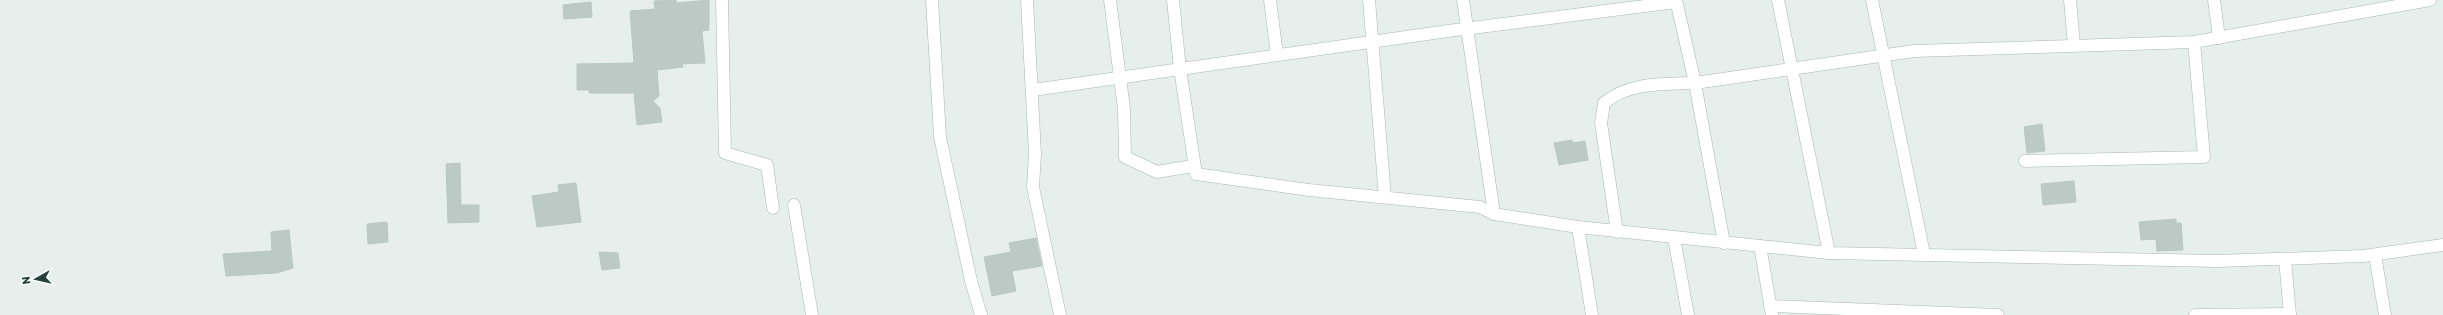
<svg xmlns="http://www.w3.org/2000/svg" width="2443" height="315" viewBox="0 0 2443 315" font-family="Rubik,sans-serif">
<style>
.building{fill:#bbcac4;stroke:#b8c9c2}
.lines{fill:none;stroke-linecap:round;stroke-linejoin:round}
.minor-casing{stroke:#a8b8b2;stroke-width:13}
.minor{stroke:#fff;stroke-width:12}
</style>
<rect width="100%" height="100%" fill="#e6efeb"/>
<g class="building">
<path d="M676 0V3L709 0V30L702 31 705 63 682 64 683 67 657 70 659 96 653 101 660 108 662 122 637 125 634 93H589V90H577V64L634 63 630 11 655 9 654 1Z"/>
<path d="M591 2 592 17 564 19 563 5Z"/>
<path d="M2042 124 2045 151 2027 153 2024 127Z"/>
<path d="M1572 140 1573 143 1585 141 1588 160 1559 165 1554 143Z"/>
<path d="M460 163 461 205H479V222L448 223 446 164Z"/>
<path d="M2074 181 2076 202 2043 205 2041 184Z"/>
<path d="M576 183 581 222 537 227 532 196 559 192 558 185Z"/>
<path d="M2176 219V223H2181L2183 250 2157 251 2156 239 2141 240 2139 222Z"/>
<path d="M387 222 388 242 368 244 367 224Z"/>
<path d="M289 230 293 268 277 273 226 276 223 254 272 251 271 232Z"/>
<path d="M1036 238 1042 266 1012 271 1016 291 992 296 984 257 1011 252 1009 243Z"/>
<path d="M599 252 618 253 620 268 602 270Z"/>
</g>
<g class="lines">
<defs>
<g id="minor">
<path d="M722 0 725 153 767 165 773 208"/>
<path d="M932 0 940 137 971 281 981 315"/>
<path d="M1027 0 1035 154 1033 187 1060 315"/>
<path d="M1110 0 1124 109 1125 157 1157 172 1193 166"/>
<path d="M1173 0 1180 69 1196 174 1309 190 1480 207 1494 214 1578 227"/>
<path d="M1270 0 1277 55"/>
<path d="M1369 0 1385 197"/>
<path d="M1463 0 1494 214"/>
<path d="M1676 0 1695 83 1914 51 2194 42 2430 0"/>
<path d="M1778 0 1829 253"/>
<path d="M1872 0 1924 254"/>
<path d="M2070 0 2074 45"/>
<path d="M2214 0 2219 38"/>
<path d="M1033 90 1448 31 1676 2"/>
<path d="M2025 161 2204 157 2194 42"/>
<path d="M794 205 812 315"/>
<path d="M1617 232 1601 123 1604 103C1629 82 1664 84 1695 83L1724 243"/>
<path d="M1674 238 1688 315"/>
<path d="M1760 246 1772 315"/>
<path d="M2375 255 2385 315"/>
<path d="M2285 259 2290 315"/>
<path d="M1770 306 1998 315"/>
<path d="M1592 315 1578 227 1829 253 2217 261 2363 256 2443 245"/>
<path d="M2195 315 2290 314"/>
</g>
</defs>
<use href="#minor" class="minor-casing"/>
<use href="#minor" class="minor"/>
</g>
<g transform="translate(36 279) rotate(262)" stroke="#f7fbf9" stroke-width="3" paint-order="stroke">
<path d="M0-3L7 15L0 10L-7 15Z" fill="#24423a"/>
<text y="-6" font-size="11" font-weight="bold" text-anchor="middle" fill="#24423a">N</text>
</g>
</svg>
